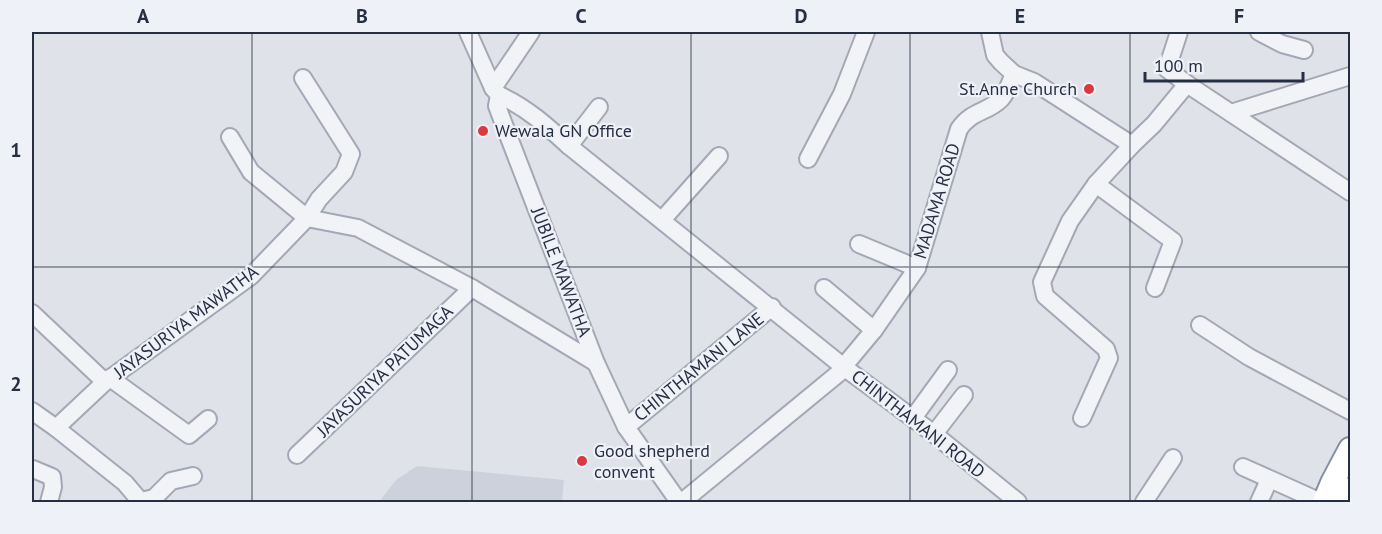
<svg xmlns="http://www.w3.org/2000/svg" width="1382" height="534" viewBox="0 0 1382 534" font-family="'PT Sans',sans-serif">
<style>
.built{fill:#ccd1dc}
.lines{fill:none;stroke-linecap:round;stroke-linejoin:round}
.minor-casing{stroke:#a4a8b4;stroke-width:20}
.highway-casing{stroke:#858ea1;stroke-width:26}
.minor{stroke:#f2f3f7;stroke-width:16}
.highway{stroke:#fff;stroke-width:22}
.grid{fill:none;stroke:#262e42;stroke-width:1.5;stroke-opacity:0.55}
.poi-dot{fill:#da3843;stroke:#eef1f7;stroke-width:2}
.labels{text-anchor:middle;stroke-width:4.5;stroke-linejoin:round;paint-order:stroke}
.poi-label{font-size:18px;fill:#262e42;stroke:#eef1f7;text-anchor:start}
.street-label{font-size:18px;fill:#262e42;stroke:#eef1f7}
.neatline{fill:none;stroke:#262e42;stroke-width:2}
.grid-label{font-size:20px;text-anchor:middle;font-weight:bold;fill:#262e42}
</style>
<rect width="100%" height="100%" fill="#dfe2e9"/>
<path class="built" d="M417 466 564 480 562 502H379L396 480Z"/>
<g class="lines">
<defs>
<g id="minor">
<path d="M468 32 493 88 499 95 497 106 503 122 596 363 626 427 679 502"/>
<path d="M990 32 995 55 1001 62 1014 74 1034 82 1132 145"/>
<path d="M1179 32 1167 69 1187 84 1350 192"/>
<path d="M1259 32 1282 44 1304 50"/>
<path d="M493 88 531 32"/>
<path d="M499 95C526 107 547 126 569 146L845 368 934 434 1018 502"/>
<path d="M1231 113 1350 76"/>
<path d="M230 137 251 172 307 218 319 199 344 172 351 154 303 78"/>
<path d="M569 146 599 107"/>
<path d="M808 159 842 94 866 32"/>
<path d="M1096 184 1173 241 1155 288"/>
<path d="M662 220 719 156"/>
<path d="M859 244 917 268"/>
<path d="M824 288 874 330"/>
<path d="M32 313 105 382"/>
<path d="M1200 325 1249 357 1350 411"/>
<path d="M844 366 874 330 917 268 959 129C972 110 987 113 1001 99 1007 93 1010 82 1014 74"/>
<path d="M110 378 189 435 208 419"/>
<path d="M32 411 56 428 105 382 251 276 307 218 358 228 472 288 596 363"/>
<path d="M913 418 948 370"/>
<path d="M1082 418 1109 358 1106 349 1045 296 1042 282 1070 221 1096 184 1132 145 1154 124 1187 84"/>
<path d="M626 427 772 307"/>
<path d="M56 428 125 483 141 502"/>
<path d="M934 434 964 395"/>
<path d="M297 455 472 288"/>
<path d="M1243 467 1321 502"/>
<path d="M33 469 52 477 53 487 49 502"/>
<path d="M141 501 154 498 171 481 193 476"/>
<path d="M682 502 845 368"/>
<path d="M1144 502 1173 458"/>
<path d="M1259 502 1269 480"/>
</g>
<g id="highway">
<path d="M1324 502 1332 483 1350 449"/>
<path d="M1344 502 1350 489"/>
</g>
</defs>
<use href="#minor" class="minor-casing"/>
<use href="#highway" class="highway-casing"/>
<use href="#minor" class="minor"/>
<use href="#highway" class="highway"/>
</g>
<path class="grid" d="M252 32V502M472 32V502M691 32V502M910 32V502M1130 32V502M32 267H1350"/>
<g class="poi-dot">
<circle cx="1089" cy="89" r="6"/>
<circle cx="483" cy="131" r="6"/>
<circle cx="582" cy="461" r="6"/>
</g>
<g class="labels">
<g class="poi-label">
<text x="1077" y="95" text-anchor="end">St.Anne Church</text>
<text x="495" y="137">Wewala GN Office</text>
<text x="594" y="457">Good shepherd<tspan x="594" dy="21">convent</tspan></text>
</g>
<g class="street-label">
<text transform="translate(937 201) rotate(-73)" y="6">MADAMA ROAD</text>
<text transform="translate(561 272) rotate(69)" y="6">JUBILE MAWATHA</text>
<text transform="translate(186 322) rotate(-37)" y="6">JAYASURIYA MAWATHA</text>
<text transform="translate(699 367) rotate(-39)" y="6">CHINTHAMANI LANE</text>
<text transform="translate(385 371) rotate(-44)" y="6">JAYASURIYA PATUMAGA</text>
<text transform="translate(918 424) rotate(38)" y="6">CHINTHAMANI ROAD</text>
</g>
</g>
<rect width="1382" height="534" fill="none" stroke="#eef1f7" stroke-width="66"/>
<path d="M1145 72v9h158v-9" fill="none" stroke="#262e42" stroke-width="3"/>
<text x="1154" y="72" font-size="18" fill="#262e42" stroke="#eef1f7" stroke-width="4.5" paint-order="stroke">100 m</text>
<rect x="33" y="33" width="1316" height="468" class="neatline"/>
<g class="grid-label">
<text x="143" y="23">A</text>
<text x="362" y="23">B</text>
<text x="581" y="23">C</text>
<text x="801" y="23">D</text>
<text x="1020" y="23">E</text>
<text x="1239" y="23">F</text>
<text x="16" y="157">1</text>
<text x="16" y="391">2</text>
</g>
</svg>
